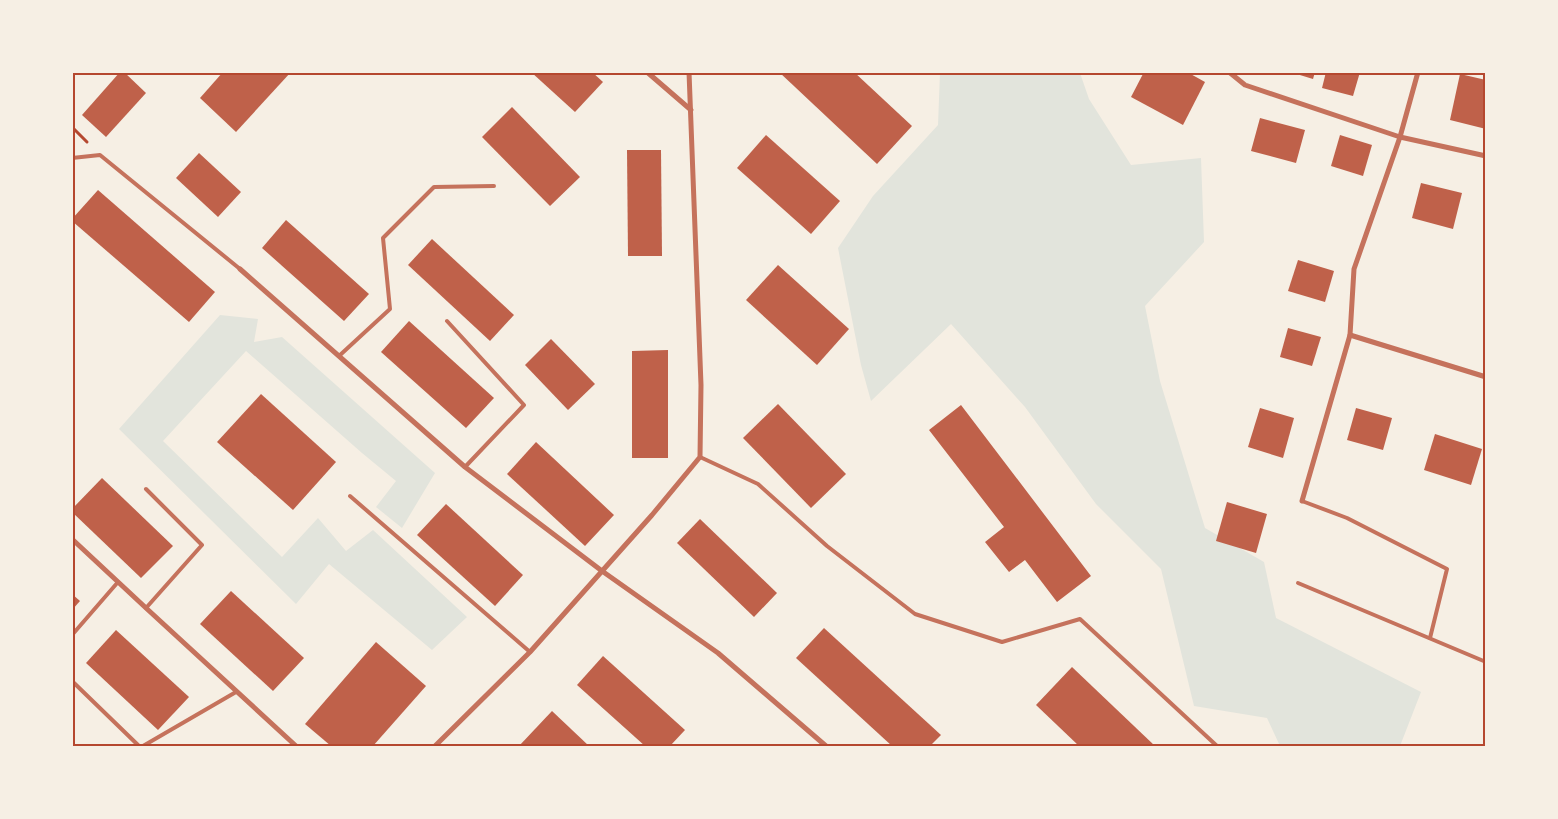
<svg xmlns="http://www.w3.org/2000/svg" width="1558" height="819" viewBox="0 0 1558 819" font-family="Mulish,sans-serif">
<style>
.green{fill:#e2e4dc}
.building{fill:#bf614a}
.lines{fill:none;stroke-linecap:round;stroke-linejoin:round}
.path{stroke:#b5482f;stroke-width:3}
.service{stroke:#c5725c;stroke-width:4}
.minor{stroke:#c5725c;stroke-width:5}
.neatline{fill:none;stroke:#b5482f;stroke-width:2}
</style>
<rect width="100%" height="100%" fill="#f6efe4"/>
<g class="green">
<path d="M940 73H1080L1089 99 1131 165 1201 158 1204 242 1145 306 1160 381 1205 528 1264 562 1276 618 1421 692 1400 746H1280L1267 718 1194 706 1161 569 1096 504 1025 407 951 324 871 401 861 365 838 248 873 196 938 125Z"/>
<path d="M220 315 258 319 254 342 282 337 435 473 402 528 376 507 396 481 362 453 246 351 163 441 282 557 318 518 346 551 373 530 467 617 432 650 329 564 296 604 119 429Z"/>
</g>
<g class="building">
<path d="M120 72H124L146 93 106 137 82 115Z"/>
<path d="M223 72H291L236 132 200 98Z"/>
<path d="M531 72H592L603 82 575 112Z"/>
<path d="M779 72H854L912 126 877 164Z"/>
<path d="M1144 72H1187L1205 82 1183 125 1131 97Z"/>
<path d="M1290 72H1315L1313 79Z"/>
<path d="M1326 72H1360L1353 96 1322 88Z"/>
<path d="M1460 74 1486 80V129L1450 120Z"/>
<path d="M512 107 580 177 550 206 482 137Z"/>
<path d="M1260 118 1305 130 1296 163 1251 151Z"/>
<path d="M766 135 840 201 811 234 737 168Z"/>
<path d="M1340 135 1372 145 1363 176 1331 166Z"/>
<path d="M627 150H661L662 256H628Z"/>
<path d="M199 153 241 192 218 217 176 178Z"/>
<path d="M1421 183 1462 193 1453 229 1412 218Z"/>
<path d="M98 190 215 292 189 322 72 221V219Z"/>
<path d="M286 220 369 294 344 321 262 248Z"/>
<path d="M432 239 514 315 490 341 408 265Z"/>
<path d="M1298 260 1334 271 1325 302 1288 291Z"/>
<path d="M778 265 849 329 817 365 746 300Z"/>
<path d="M409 321 494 398 466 428 381 352Z"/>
<path d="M1288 328 1321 337 1312 366 1280 357Z"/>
<path d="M551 339 595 384 568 410 525 365Z"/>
<path d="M668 350V458H632V351Z"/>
<path d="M261 394 336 462 293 510 217 442Z"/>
<path d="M778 404 846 474 811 508 743 438Z"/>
<path d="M961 405 1091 576 1057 602 1025 560 1009 572 985 542 1004 527 929 430Z"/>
<path d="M1260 408 1294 418 1283 458 1248 447Z"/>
<path d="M1356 408 1392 418 1383 450 1347 440Z"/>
<path d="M1435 434 1482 449 1471 485 1424 470Z"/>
<path d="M536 442 614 515 585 546 507 474Z"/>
<path d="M102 478 173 546 141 578 72 512V509Z"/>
<path d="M1227 502 1267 514 1256 553 1216 541Z"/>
<path d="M446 504 523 575 495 606 417 535Z"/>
<path d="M700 519 777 593 754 617 677 543Z"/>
<path d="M231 591 304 658 273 691 200 624Z"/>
<path d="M72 594 80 601 72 610Z"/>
<path d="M824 628 941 735 930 746H892L796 658Z"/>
<path d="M116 630 189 697 158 730 86 663Z"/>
<path d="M376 642 426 686 373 746H331L305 724Z"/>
<path d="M603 656 685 730 670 746H645L577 685Z"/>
<path d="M1072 667 1155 746H1079L1036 705Z"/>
<path d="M552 711 589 746H519Z"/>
</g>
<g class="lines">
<path class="path" d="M72 127 87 142"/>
<g class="service">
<path d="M72 158 100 155 240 269"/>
<path d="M447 321 524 405 465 467"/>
<path d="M339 356 390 309 383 238 434 187 494 186"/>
<path d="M700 457 758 484 827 546 915 614 1002 642 1080 619 1217 746"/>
<path d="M350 496 530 652"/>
<path d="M1302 501 1347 518 1447 569 1430 638"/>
<path d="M1298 583 1486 662"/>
<path d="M146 608 202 545 146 489"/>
<path d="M72 635 118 582"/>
<path d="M72 681 139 746"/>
<path d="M143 746 236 692"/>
</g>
<g class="minor">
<path d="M647 72 691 110"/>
<path d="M1229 72 1245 85 1400 137 1486 156"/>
<path d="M240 269 465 467 602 571 718 653 826 746"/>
<path d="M1350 335 1486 377"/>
<path d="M1302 501 1350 335 1354 269 1400 137 1418 72"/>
<path d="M72 539 146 608 296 746"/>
<path d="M435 746 530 652 652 515 700 457 701 385 689 72"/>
</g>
</g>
<rect width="1558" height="819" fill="none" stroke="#f6efe4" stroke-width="148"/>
<rect x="74" y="74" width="1410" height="671" class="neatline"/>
</svg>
